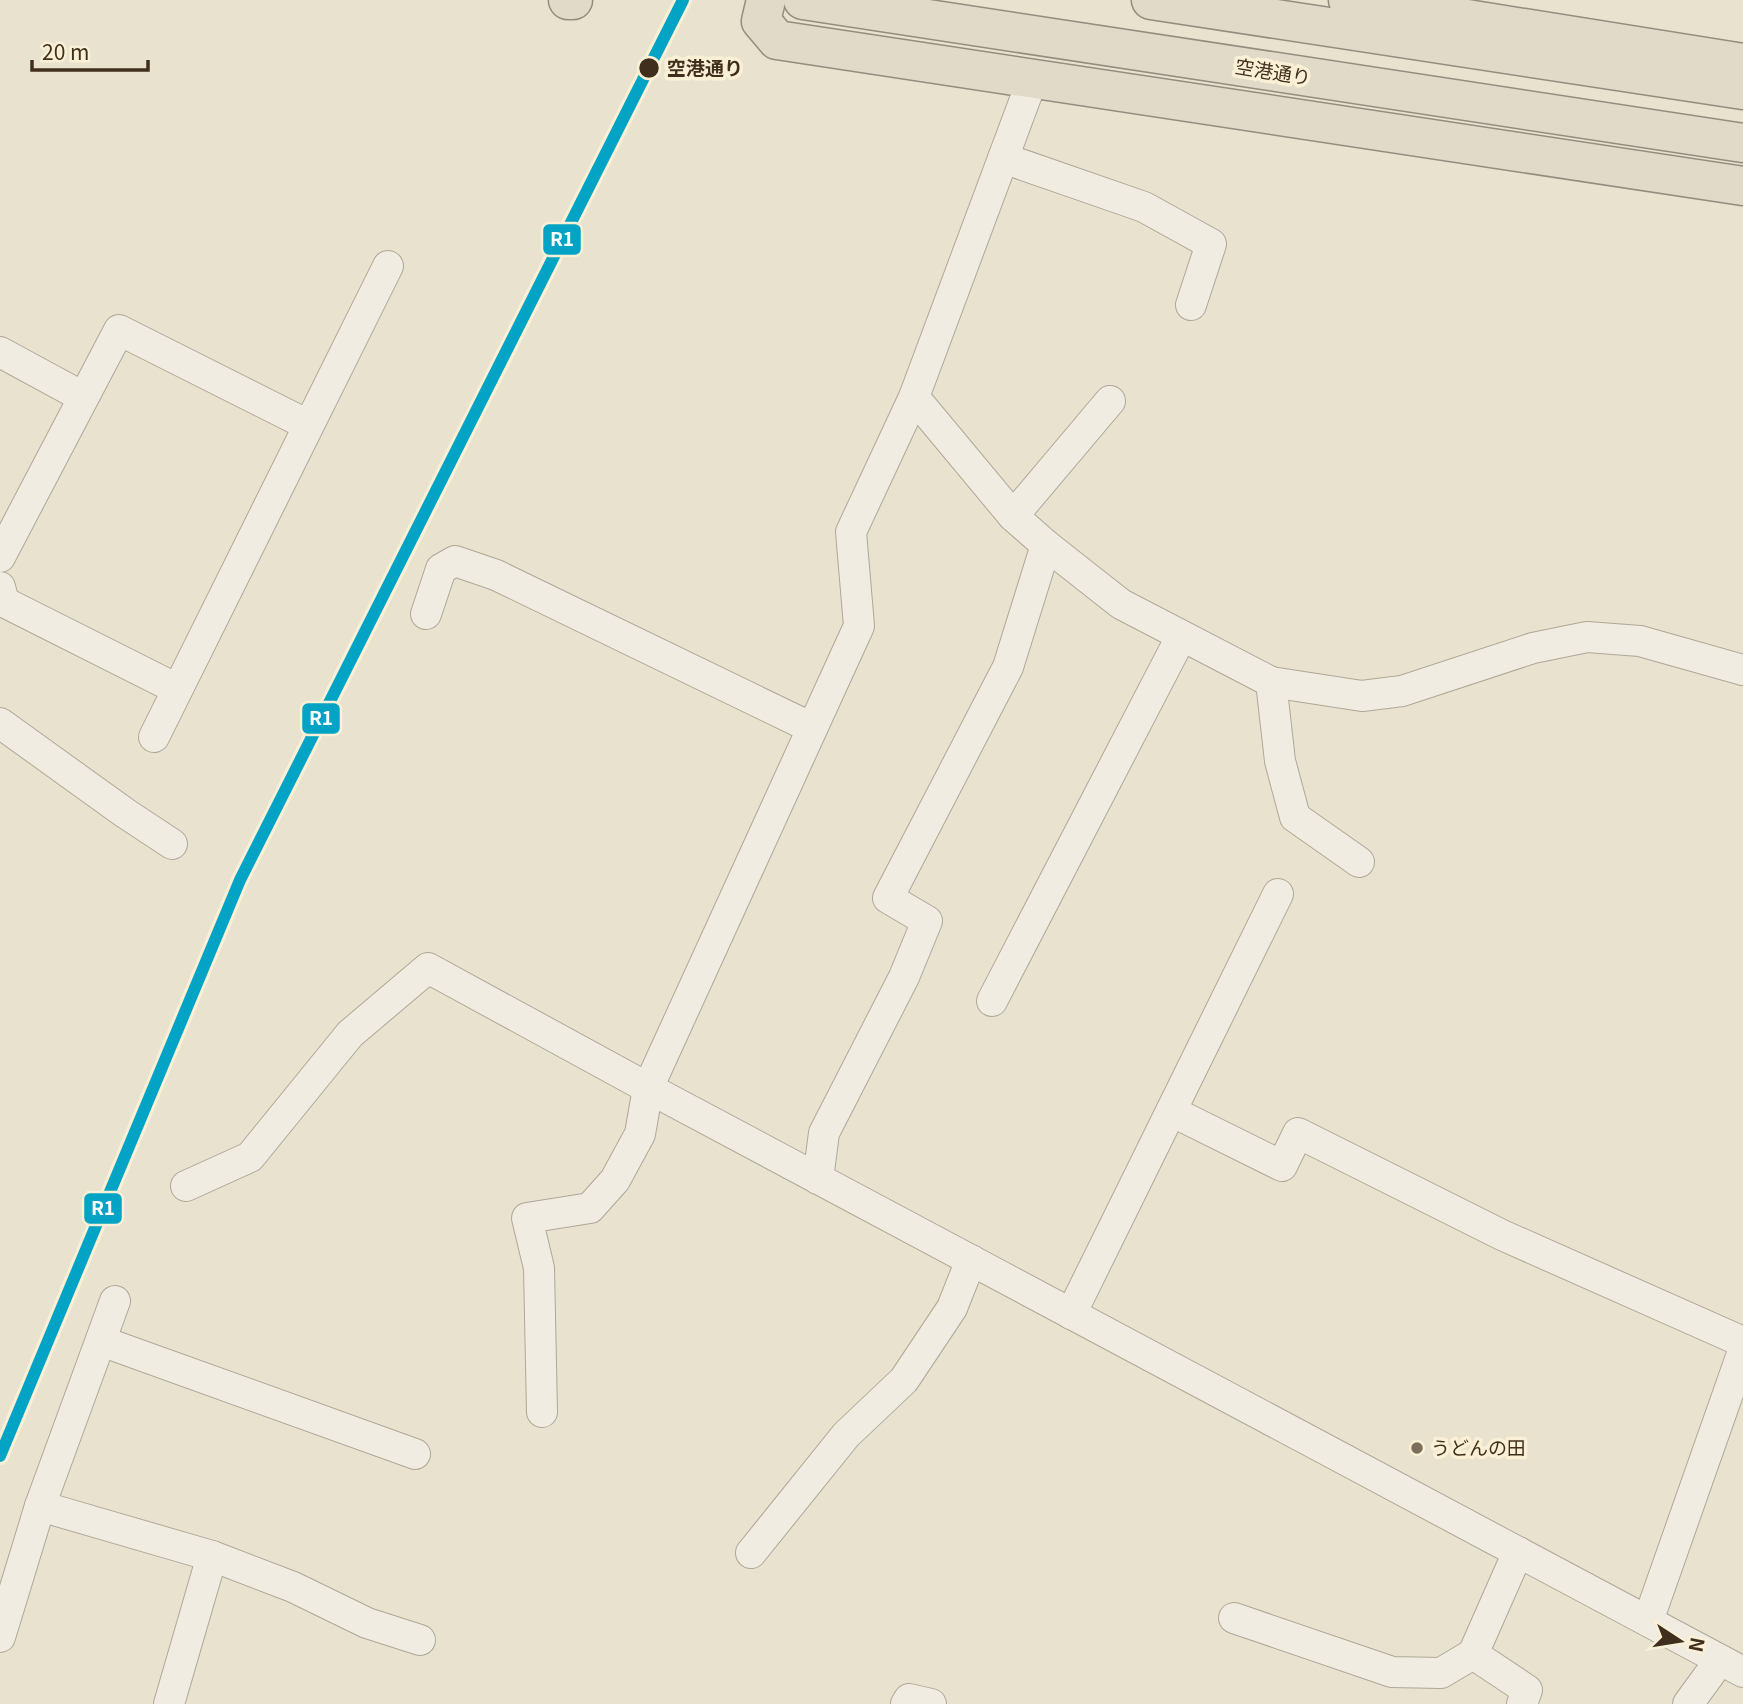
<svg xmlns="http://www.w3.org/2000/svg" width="1743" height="1704" viewBox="0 0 1743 1704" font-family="Georgia,'Noto Sans JP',serif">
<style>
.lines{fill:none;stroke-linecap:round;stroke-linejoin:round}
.minor-casing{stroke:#afa797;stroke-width:32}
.trunk-casing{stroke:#948c7f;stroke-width:41}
.minor{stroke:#f0ece2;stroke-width:30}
.trunk{stroke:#e2dac8;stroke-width:38}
.rail-1-casing{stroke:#faf0d5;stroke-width:18}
.rail-1{stroke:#03a3c5;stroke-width:12}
.stop-dot{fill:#402f1d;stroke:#faf0d5;stroke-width:2.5}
.poi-dot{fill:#7b6e5b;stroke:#faf0d5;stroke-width:2.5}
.labels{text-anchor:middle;stroke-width:7;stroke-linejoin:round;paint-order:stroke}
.stop-label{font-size:19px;font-weight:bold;fill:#402f1d;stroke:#faf0d5;text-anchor:start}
.street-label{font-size:19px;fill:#402f1d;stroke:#faf0d5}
.poi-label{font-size:19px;fill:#402f1d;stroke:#faf0d5;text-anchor:start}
.line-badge{stroke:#faf0d5;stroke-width:2.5}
.badge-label{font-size:19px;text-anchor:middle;font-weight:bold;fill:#fff}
</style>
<rect width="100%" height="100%" fill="#e9e2cf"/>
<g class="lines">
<defs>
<g id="minor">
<path d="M1033 78 914 397 851 532 859 626 648 1088 1743 1672"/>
<path d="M1003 158 1144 207 1211 244 1191 305"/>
<path d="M0 352 83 397"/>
<path d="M914 397 1013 516 1046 545 1121 604 1271 682 1362 696 1402 691 1533 648 1587 637 1640 641 1743 670"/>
<path d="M1013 516 1110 401"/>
<path d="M0 557 119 330 308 425"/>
<path d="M0 587 4 602 177 689"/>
<path d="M426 614 441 569 455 561 496 575 812 728"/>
<path d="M1271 682 1280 761 1295 817 1359 862"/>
<path d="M0 723 125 813 172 844"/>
<path d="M154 737 388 266"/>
<path d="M992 1001 1181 637"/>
<path d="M1171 1111 1282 1166 1298 1133 1502 1235 1743 1342"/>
<path d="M818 1179 824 1133 904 977 927 921 888 898 1008 667 1046 545"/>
<path d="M186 1186 250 1157 350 1034 428 968 648 1088 640 1134 615 1180 590 1208 527 1218 539 1268 542 1412"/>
<path d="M1071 1314 1278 894"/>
<path d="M101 1341 415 1454"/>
<path d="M40 1506 212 1556 293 1587 367 1623 420 1640"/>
<path d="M751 1553 846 1435 904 1380 952 1308 971 1260"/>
<path d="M1234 1618 1392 1672 1441 1673 1473 1654 1527 1690 1522 1704"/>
<path d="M1648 1621 1743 1351"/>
<path d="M0 1637 40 1506 115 1301"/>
<path d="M1473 1654 1518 1552"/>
<path d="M169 1704 212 1556"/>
<path d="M906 1704 909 1699 931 1704"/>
<path d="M1688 1704 1720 1660"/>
</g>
<g id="trunk">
<path d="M568 0H573"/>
<path d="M766 0 761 21 777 40 1743 186"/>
<path d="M803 0 1743 143"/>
<path d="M1151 0 1743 90"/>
<path d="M1348 0 1743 63"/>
</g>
</defs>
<use href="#minor" class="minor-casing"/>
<use href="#trunk" class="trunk-casing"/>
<use href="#minor" class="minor"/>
<use href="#trunk" class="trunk"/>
<defs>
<path id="rail-1" d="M0 1456 240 880 683 0"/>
</defs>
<use href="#rail-1" class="rail-1-casing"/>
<use href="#rail-1" class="rail-1"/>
</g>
<circle class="stop-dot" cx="649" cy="68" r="11"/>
<circle class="poi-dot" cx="1417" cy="1448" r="7"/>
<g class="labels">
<g class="stop-label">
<text x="667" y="75">空港通り</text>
</g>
<g class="street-label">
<text transform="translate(1273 72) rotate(9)" y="7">空港通り</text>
</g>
<g class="poi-label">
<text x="1431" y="1455">うどんの田</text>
</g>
</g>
<g class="line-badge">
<rect x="542" y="223" width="40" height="33" rx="7" fill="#03a3c5"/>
<rect x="301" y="702" width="40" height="33" rx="7" fill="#03a3c5"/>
<rect x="83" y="1192" width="40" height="33" rx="7" fill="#03a3c5"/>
</g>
<g class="badge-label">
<text x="562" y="246">R1</text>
<text x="321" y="725">R1</text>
<text x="103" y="1215">R1</text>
</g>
<g transform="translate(1680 1641) rotate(102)" stroke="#faf0d5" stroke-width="5" paint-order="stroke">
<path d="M0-5L12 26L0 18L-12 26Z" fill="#402f1d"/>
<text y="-10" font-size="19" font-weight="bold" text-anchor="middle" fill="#402f1d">N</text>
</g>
<path d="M32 60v10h116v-10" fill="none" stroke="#402f1d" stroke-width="3.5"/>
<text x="42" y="60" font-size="21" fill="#402f1d" stroke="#faf0d5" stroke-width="5" paint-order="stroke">20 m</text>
</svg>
